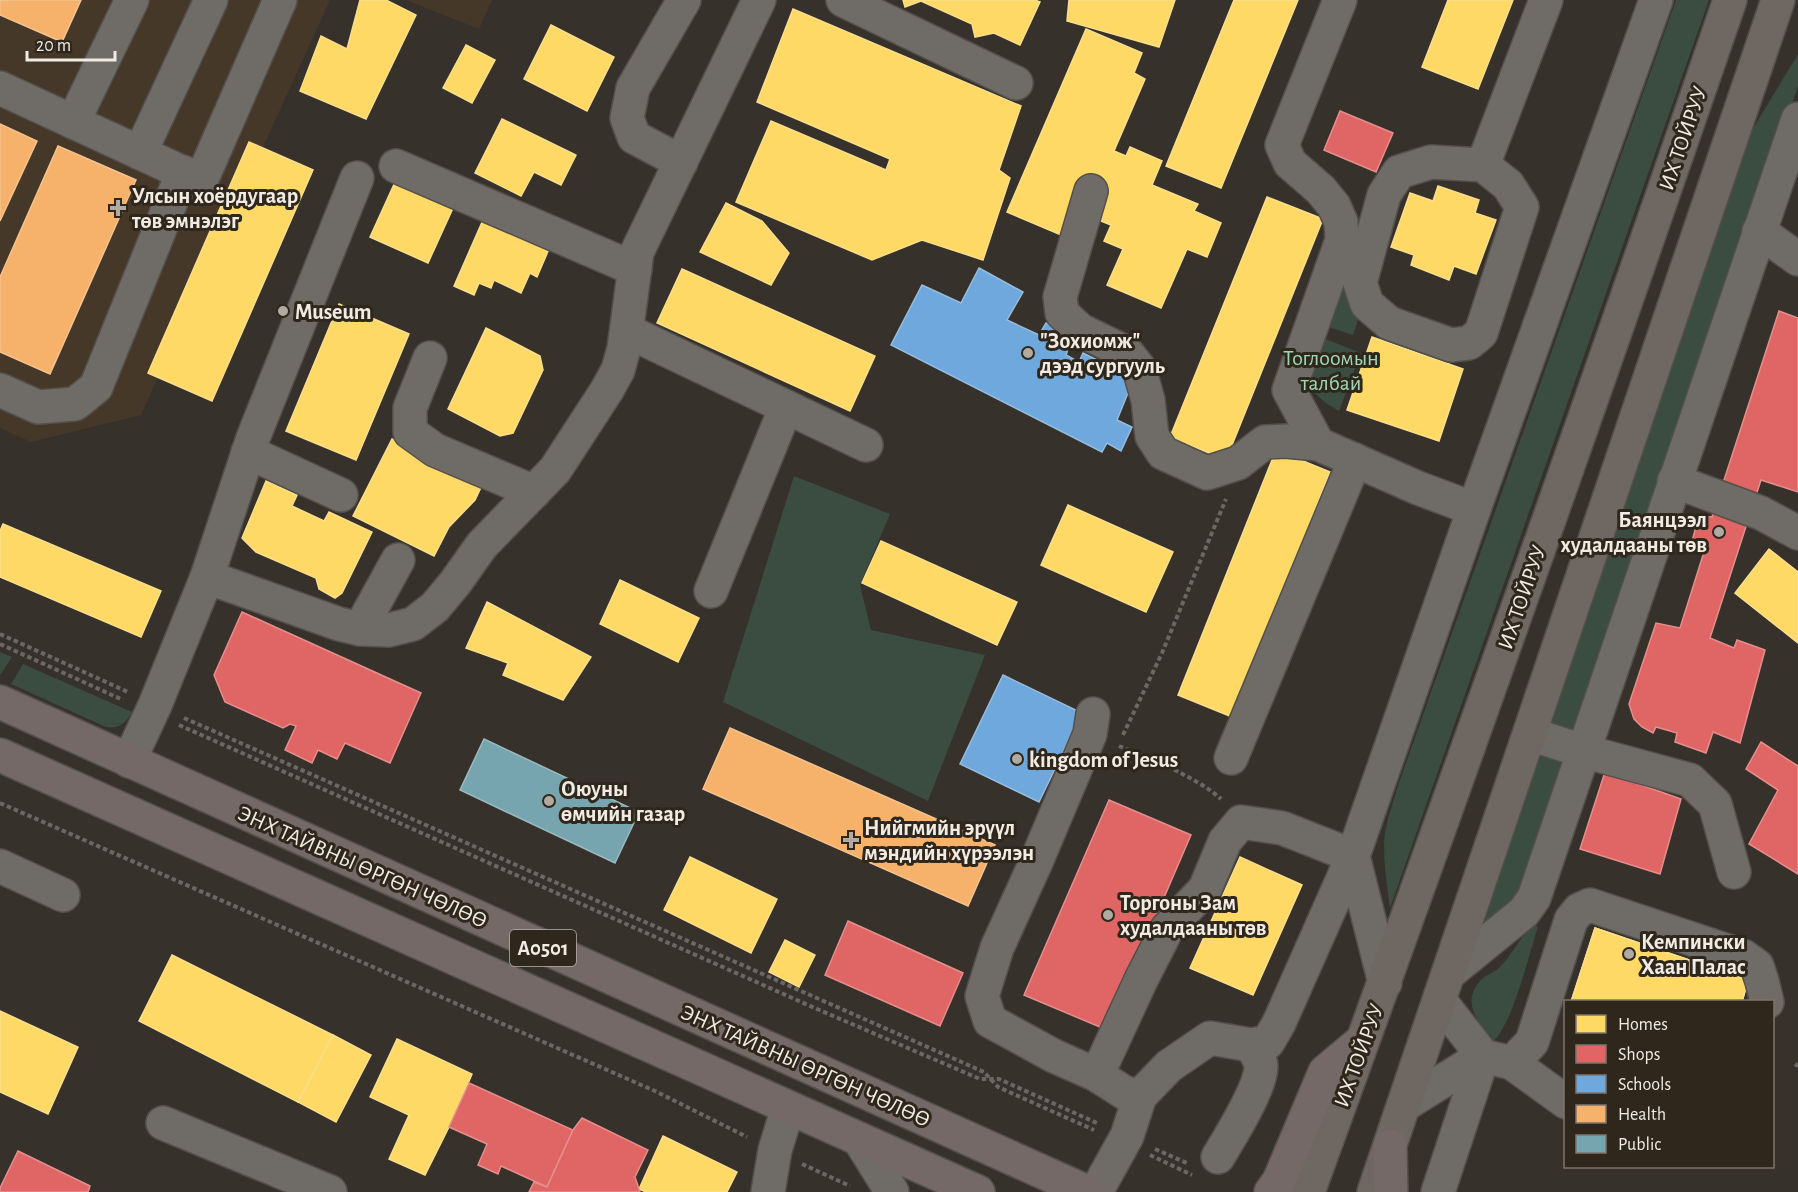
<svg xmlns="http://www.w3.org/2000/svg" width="1798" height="1192" viewBox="0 0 1798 1192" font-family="'Alegreya Sans',sans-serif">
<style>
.built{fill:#453828}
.green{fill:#3b4c41}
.homes{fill:#ffd966;stroke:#fbde8c;stroke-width:1.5}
.shops{fill:#e06666;stroke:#e58e8c;stroke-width:1.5}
.schools{fill:#6fa8dc;stroke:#96bcde;stroke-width:1.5}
.health{fill:#f6b26b;stroke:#f4c38f;stroke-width:1.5}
.public{fill:#76a5af;stroke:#9bbabf;stroke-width:1.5}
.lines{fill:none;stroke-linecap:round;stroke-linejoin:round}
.minor-casing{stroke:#534f4a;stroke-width:36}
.major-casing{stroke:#534f4a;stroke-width:36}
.highway-casing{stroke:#534f4a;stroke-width:36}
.path{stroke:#6b6762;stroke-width:4;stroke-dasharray:4.5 3;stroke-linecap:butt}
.minor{stroke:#6f6b66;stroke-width:33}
.major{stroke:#6e6762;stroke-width:33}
.highway{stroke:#746966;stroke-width:33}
.poi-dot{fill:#b0aaa3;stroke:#30271c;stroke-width:2}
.labels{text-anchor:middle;stroke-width:6;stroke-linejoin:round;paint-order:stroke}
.shield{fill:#30271c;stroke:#b7b0a8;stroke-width:1.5}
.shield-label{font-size:21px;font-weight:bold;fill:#f1ebe4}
.street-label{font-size:22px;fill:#f1ebe4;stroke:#30271c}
.poi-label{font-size:22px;font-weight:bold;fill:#f1ebe4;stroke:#30271c;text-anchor:start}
.park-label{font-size:22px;fill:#9ed8b7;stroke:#30271c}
</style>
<rect width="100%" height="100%" fill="#36312b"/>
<g class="built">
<path d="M0 0H330L141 415 31 442 0 428Z"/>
<path d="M406 0H492L479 29Z"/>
</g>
<g class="green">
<path d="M1676 0H1709L1390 908C1387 887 1384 865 1384 843 1385 822 1394 800 1400 780Z"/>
<path d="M1798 54V86L1711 346 1522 893 1479 937 1749 135Z"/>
<path d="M1348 279 1361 311 1353 335 1325 326 1335 280Z"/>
<path d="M1318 336 1361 353 1339 411C1325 403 1307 391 1306 372 1306 363 1315 345 1318 336Z"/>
<path d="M794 476 890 514 860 585 871 630 985 655 928 801 723 702Z"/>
<path d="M0 652 12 657 0 675Z"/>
<path d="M23 664 132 712C125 724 119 729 106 727L11 684Z"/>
<path d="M1531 923 1538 927C1528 958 1514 1020 1493 1042 1480 1024 1460 1003 1480 981 1485 975 1493 973 1499 968 1512 954 1521 939 1531 923Z"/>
</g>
<g class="homes">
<path d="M360 0H386L416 15 366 119 300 91 321 36 347 49Z"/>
<path d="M903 0H1035L1040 2 1020 45 994 33 975 37 972 24 921 1 905 7Z"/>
<path d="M1069 0H1175L1159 47 1067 21Z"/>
<path d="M1234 0H1298L1221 188 1166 166Z"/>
<path d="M1448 0H1513L1478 89 1422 67Z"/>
<path d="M793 9 1021 106 999 170 1010 178 983 260 922 240 872 260 736 202 771 121 886 170 890 159 757 102Z"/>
<path d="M551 25 614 57 587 111 524 79Z"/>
<path d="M1086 29 1142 53 1134 73 1145 79 1114 151 1126 156 1130 147 1162 161 1152 185 1198 204 1194 211 1221 223 1207 257 1187 249 1161 308 1107 285 1123 249 1104 241 1111 225 1096 219 1068 238 1007 212Z"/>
<path d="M466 45 495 60 472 103 443 88Z"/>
<path d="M502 119 576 155 561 185 534 172 521 196 475 173Z"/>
<path d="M249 142 313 170 212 401 148 373Z"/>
<path d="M396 180 454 206 428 263 370 237Z"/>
<path d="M1438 186 1479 200 1475 213 1496 220 1476 274 1454 266 1449 280 1411 265 1414 255 1391 247 1410 193 1433 201Z"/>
<path d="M1267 197 1323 219 1226 460 1170 437Z"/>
<path d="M726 203 762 221 789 253 771 285 700 252Z"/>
<path d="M483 220 549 249 537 277 530 273 521 293 494 280 491 288 479 283 474 295 454 286Z"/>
<path d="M682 269 875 356 850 411 657 323Z"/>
<path d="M339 304 409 334 356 460 286 431Z"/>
<path d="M486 328 540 356 543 370 513 433 500 436 448 409Z"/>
<path d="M1372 337 1463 369 1439 441 1347 410Z"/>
<path d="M392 439 483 483 475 500 449 527 434 556 353 516Z"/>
<path d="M1276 450 1330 472 1232 717 1178 695Z"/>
<path d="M266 481 297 495 292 506 324 521 329 512 372 532 342 593 335 598 319 589 316 578 256 552 242 538Z"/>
<path d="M1068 505 1173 552 1146 612 1041 565Z"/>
<path d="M3 524 161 591 141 637 0 577V531Z"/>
<path d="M881 541 1017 602 997 645 862 583Z"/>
<path d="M1769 549 1798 572V643L1735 593Z"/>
<path d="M620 580 699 618 678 662 600 624Z"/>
<path d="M487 602 591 657 563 700 503 675 508 663 466 648Z"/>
<path d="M690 857 777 899 751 953 664 910Z"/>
<path d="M1240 857 1302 885 1253 995 1190 968Z"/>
<path d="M1595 928 1748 980 1742 1002H1571Z"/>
<path d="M1595 928 1748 980 1742 1002H1571Z"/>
<path d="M785 940 815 955 799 987 769 972Z"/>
<path d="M172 955 333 1035 298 1102 139 1021Z"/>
<path d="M0 1011 78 1047 48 1114 0 1092Z"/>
<path d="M333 1035 371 1055 336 1122 298 1102Z"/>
<path d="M397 1039 472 1074 449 1127 425 1175 389 1159 409 1115 370 1097Z"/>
<path d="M663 1136 737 1172 727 1192H646L639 1189Z"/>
</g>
<g class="shops">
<path d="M1340 111 1393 133 1376 172 1324 150Z"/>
<path d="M1779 311 1798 318V492L1761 480 1710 638 1734 648 1737 640 1765 650 1740 743 1713 732 1706 753 1675 742 1677 733 1656 727 1653 733 1642 727 1634 719 1629 704 1656 623 1680 628 1704 552 1690 548 1699 516 1712 517Z"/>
<path d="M242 612 421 693 390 763 345 743 337 759 318 750 312 763 285 750 296 726 290 724 283 728 225 702 214 675Z"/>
<path d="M1761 742 1798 766V874L1749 844 1778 790 1746 769Z"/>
<path d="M1605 772 1681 799 1660 874 1580 849Z"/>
<path d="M1109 800 1191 835 1107 1030 1024 995Z"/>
<path d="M848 921 963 973 940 1026 825 975Z"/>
<path d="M469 1083 573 1130 547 1187 501 1166 498 1174 478 1165 487 1144 449 1127Z"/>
<path d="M582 1118 648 1150 635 1177 640 1192H529L534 1182 547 1187 573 1130Z"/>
<path d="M18 1151 90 1186 88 1192H0V1188Z"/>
</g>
<g class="schools">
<path d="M979 268 1023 292 1007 320 1039 335 1046 323 1072 337 1066 355 1079 362 1083 353 1134 378 1117 420 1132 427 1121 451 1107 443 1102 452 891 345 922 285 961 303Z"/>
<path d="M1003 675 1082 713 1039 802 960 764Z"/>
</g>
<g class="health">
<path d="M0 0H81L62 42 0 15Z"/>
<path d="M0 124 37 141 0 221Z"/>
<path d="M58 146 136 180 50 374 0 352V277Z"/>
<path d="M730 728 995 845 968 906 703 789Z"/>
</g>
<path class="public" d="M484 739 639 812 615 863 460 790Z"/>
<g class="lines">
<defs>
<g id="minor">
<path d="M843 0 1016 83"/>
<path d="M0 88 201 181 280 0"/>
<path d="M73 122 132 0"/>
<path d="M140 153 211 0"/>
<path d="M681 162 634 137 627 118 633 88 684 0"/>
<path d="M1431 162 1483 165 1508 185 1522 207 1481 333 1469 343 1451 345 1389 323 1367 304 1360 283 1384 195 1399 172Z"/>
<path d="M1483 165 1546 0"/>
<path d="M396 166 635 269"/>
<path d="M1091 191 1060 297 1062 313 1080 330 1127 353 1139 368 1148 400 1152 436 1163 453 1207 473 1238 463 1265 442 1286 441 1318 444 1418 488 1474 509"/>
<path d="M1759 231 1798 259"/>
<path d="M627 331 866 445"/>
<path d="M430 358 410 408V432L435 450 534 492"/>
<path d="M0 390 38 407 75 404 96 387 183 172"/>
<path d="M1318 444 1289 390 1342 240 1341 222 1334 206 1321 190 1290 163 1282 145 1340 0"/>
<path d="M248 452 341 495"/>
<path d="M1674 481 1761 513 1798 533"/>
<path d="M207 577 253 438 357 178"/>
<path d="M711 591 786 407"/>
<path d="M360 629 398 560"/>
<path d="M1093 714 1090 734 1036 862 997 948 982 996 990 1021 1054 1056 1097 1075 1125 1093 1140 1096"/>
<path d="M1530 734 1583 751 1690 780 1715 804 1734 872"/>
<path d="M1231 758 1355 460"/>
<path d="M129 761 155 705 207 577 339 624 360 629 389 630 413 624 435 607 455 583 482 545 555 470 607 390 618 370 624 348 637 252 759 0"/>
<path d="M0 866 63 895"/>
<path d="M1449 973 1524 912 1534 898 1798 119"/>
<path d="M1385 983 1353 856 1474 509 1656 0"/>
<path d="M1440 1001 1483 1056 1512 1063 1566 1102"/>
<path d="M1512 1063 1532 1042 1571 920 1579 910 1590 905 1743 956 1757 966 1762 981 1767 1002"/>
<path d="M1404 1105 1483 1056"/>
<path d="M163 1123 330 1192"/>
<path d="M859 1139 892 1192"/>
<path d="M1218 1157C1230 1137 1261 1088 1261 1066 1261 1060 1254 1051 1251 1045"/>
<path d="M768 1192 775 1150 788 1108"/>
<path d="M1096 1192 1127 1136 1140 1096 1169 1066 1210 1038 1251 1045 1268 1042 1279 1023 1353 856 1282 828 1241 822 1225 841 1205 889 1167 929 1141 980 1097 1075"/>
<path d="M1438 1192 1483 1056"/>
</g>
<g id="major">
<path d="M1308 1192C1452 796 1593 399 1730 0"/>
<path d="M1374 1192 1778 0"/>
</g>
<g id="highway">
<path d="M0 702 1087 1192"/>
<path d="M0 755 978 1192"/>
<path d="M1390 1146 1391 1192"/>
<path d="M1271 1192 1279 1181 1325 1072 1362 1041"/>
</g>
</defs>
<use href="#minor" class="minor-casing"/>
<use href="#major" class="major-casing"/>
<use href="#highway" class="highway-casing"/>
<g class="path">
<path d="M0 634 128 692"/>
<path d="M0 644 123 700"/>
<path d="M184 718 984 1072 998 1087 1094 1130"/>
<path d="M179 725 817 1009 980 1079H999L1099 1124"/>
<path d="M1123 735 1162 653 1226 499"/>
<path d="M1119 746C1150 759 1197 777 1221 799"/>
<path d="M0 803 655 1091 747 1137"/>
<path d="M1795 1064 1798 1066"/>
<path d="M1155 1149 1189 1164"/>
<path d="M1150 1155 1192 1175"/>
<path d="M802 1164 850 1186"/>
</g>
<use href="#minor" class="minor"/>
<use href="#major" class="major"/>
<use href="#highway" class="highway"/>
</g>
<g class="poi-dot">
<path d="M115 199h6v6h6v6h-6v6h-6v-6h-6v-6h6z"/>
<circle cx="283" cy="311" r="6"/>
<circle cx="1028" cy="353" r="6"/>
<circle cx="1719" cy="532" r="6"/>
<circle cx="1017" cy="759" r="6"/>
<circle cx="549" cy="801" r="6"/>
<path d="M848 831h6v6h6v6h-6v6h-6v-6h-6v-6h6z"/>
<circle cx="1108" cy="915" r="6"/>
<circle cx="1629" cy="954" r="6"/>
</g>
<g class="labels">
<rect class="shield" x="510" y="930" width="66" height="36" rx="4.5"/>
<g class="shield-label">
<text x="543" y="955">A0501</text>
</g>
<g class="street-label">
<text transform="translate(1682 138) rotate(-71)" y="8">ИХ ТОЙРУУ</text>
<text transform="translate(1521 597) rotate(-71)" y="8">ИХ ТОЙРУУ</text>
<text transform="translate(363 866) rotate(24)" y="8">ЭНХ ТАЙВНЫ ӨРГӨН ЧӨЛӨӨ</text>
<text transform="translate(1358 1055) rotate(-70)" y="8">ИХ ТОЙРУУ</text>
<text transform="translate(806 1065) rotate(24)" y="8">ЭНХ ТАЙВНЫ ӨРГӨН ЧӨЛӨӨ</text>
</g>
<g class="poi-label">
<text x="132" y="203">Улсын хоёрдугаар<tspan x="132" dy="25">төв эмнэлэг</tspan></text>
<text x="295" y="319">Museum</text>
<text x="1040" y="348">"Зохиомж"<tspan x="1040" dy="25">дээд сургууль</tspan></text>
<text x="1707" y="527" text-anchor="end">Баянцээл<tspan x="1707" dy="25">худалдааны төв</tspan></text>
<text x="1029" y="767">kingdom of Jesus</text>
<text x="561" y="796">Оюуны<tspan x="561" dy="25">өмчийн газар</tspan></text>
<text x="864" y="835">Нийгмийн эрүүл<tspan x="864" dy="25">мэндийн хүрээлэн</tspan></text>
<text x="1120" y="910">Торгоны Зам<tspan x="1120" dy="25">худалдааны төв</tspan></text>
<text x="1641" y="949">Кемпински<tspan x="1641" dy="25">Хаан Палас</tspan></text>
</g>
<g class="park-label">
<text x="1331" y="365">Тоглоомын<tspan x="1331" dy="25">талбай</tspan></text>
</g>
</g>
<rect x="1564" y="1000" width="210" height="168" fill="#30271c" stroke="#7d756c" stroke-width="1.5"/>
<rect x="1576" y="1015" width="30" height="18" fill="#ffd966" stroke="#7d756c" stroke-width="1.5"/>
<text x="1618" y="1030" font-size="18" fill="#f1ebe4">Homes</text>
<rect x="1576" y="1045" width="30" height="18" fill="#e06666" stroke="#7d756c" stroke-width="1.5"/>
<text x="1618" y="1060" font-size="18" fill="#f1ebe4">Shops</text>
<rect x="1576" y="1075" width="30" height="18" fill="#6fa8dc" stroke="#7d756c" stroke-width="1.5"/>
<text x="1618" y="1090" font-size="18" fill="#f1ebe4">Schools</text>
<rect x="1576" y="1105" width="30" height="18" fill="#f6b26b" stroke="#7d756c" stroke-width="1.5"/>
<text x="1618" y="1120" font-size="18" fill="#f1ebe4">Health</text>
<rect x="1576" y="1135" width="30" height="18" fill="#76a5af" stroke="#7d756c" stroke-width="1.5"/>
<text x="1618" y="1150" font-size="18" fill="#f1ebe4">Public</text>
<path d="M27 51v9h88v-9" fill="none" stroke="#f1ebe4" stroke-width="3"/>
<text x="36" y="51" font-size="18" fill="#f1ebe4" stroke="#30271c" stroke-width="4.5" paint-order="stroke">20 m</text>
</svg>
